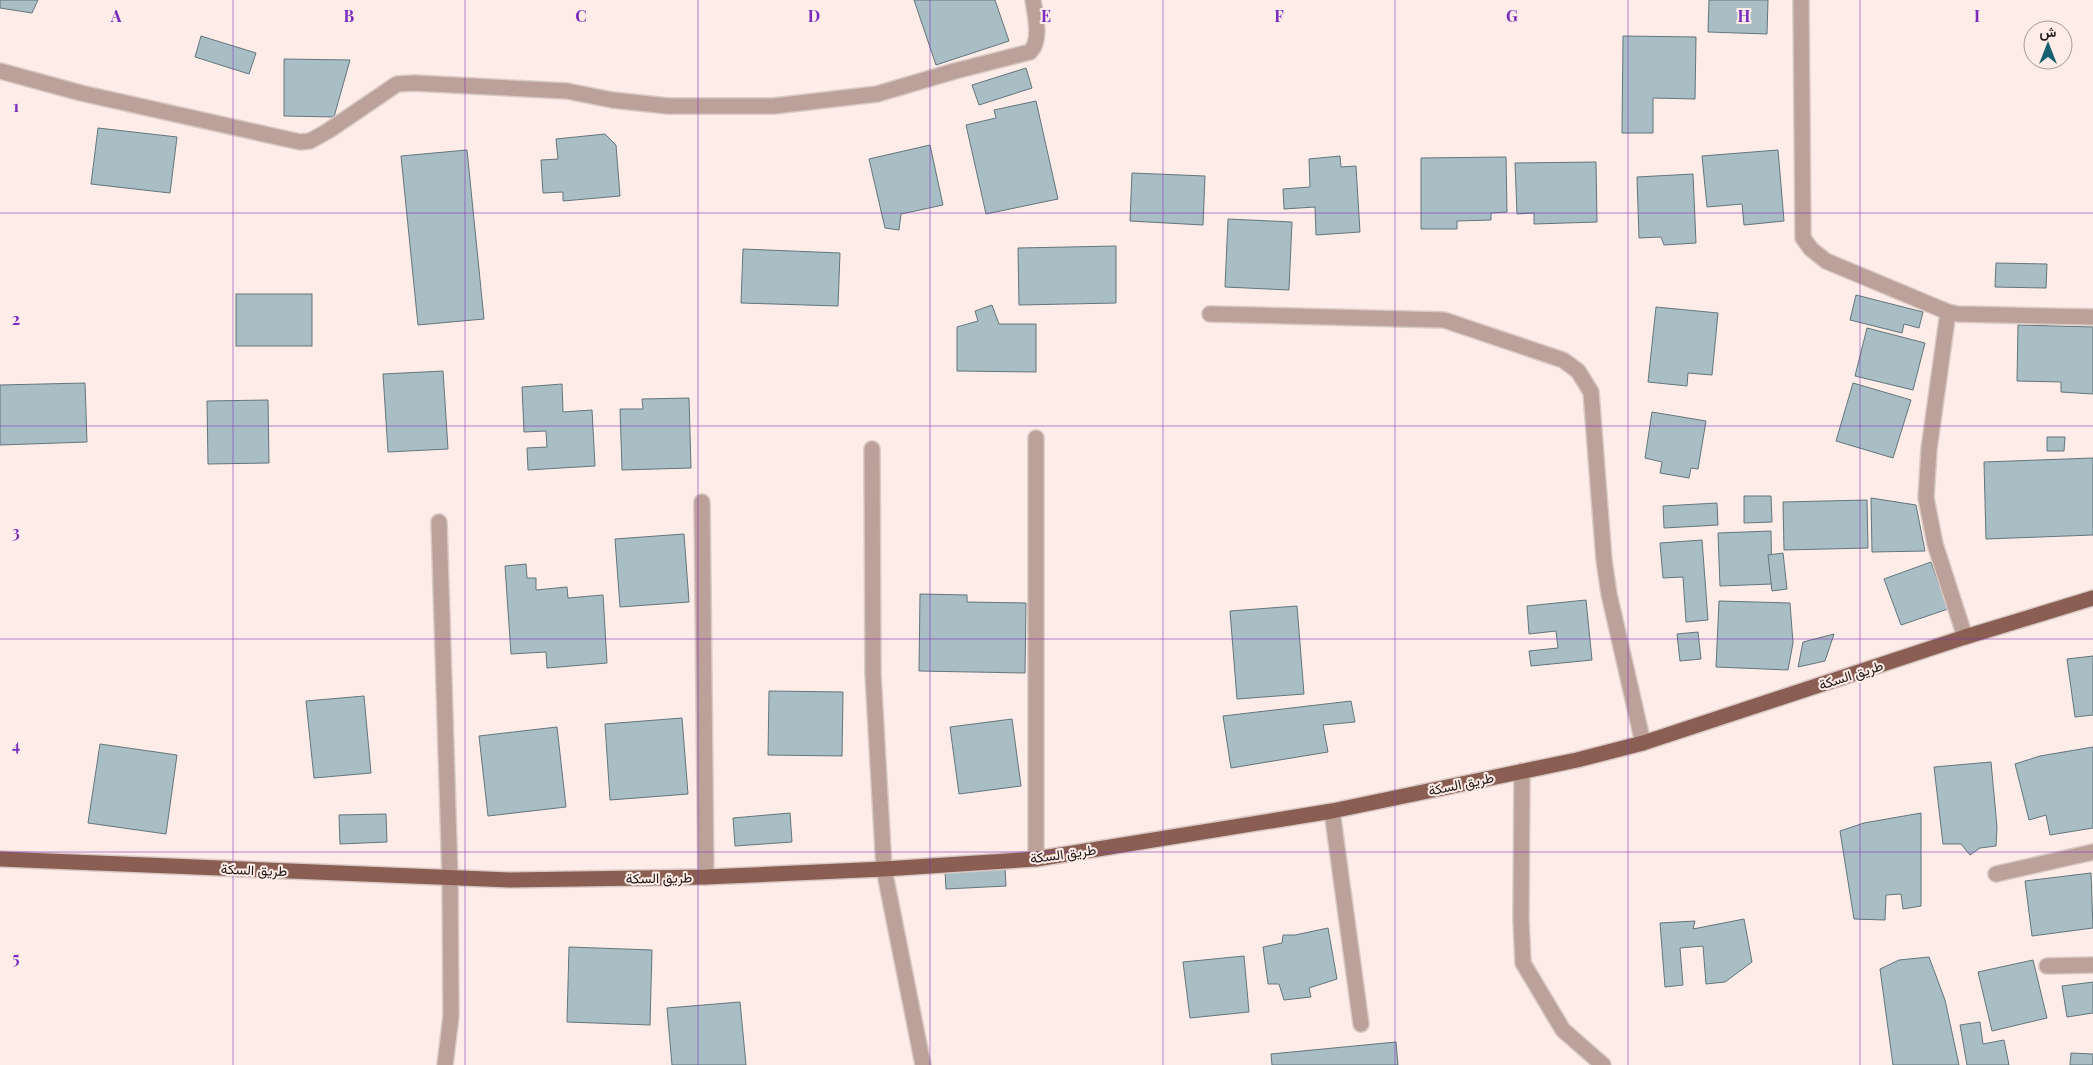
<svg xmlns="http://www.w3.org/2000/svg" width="2093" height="1065" viewBox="0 0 2093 1065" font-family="'Playfair Display',Vazirmatn,serif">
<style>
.building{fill:#a8bdc4;stroke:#62767c}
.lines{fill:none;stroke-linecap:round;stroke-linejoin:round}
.minor-casing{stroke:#dacac6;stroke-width:18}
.major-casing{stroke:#dacac6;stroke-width:18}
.minor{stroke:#bba199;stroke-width:15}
.major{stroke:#8a5e52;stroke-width:15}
.grid{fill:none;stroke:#7b2cbf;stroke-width:1;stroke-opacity:0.55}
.labels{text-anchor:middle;stroke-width:4;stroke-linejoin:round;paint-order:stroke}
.street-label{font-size:14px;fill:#201917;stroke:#fdece7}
.grid-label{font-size:16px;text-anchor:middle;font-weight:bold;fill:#7b2cbf;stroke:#fdece7;stroke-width:4;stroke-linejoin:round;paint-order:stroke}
</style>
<rect width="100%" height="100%" fill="#fdece7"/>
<g class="building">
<path d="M0 0H38L32 13 0 8Z"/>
<path d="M914 0H995L1009 41 936 65Z"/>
<path d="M1709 0H1768L1767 34 1708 32Z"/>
<path d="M201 36 256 53 249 74 195 57Z"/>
<path d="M1623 36 1696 37 1695 99 1653 98V133H1622Z"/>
<path d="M284 59 350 60 334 117 284 116Z"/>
<path d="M1026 68 1032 88 979 105 972 85Z"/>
<path d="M1036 101 1058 199 986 214 966 125 996 118 994 110Z"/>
<path d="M98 128 177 137 170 193 91 184Z"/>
<path d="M605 134 616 145 620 196 563 201V192L543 193 541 160 558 159 556 139Z"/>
<path d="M930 145 943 205 901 214 899 230 885 228 869 159Z"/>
<path d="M467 150 484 319 418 325 401 156Z"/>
<path d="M1778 150 1784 221 1744 225 1742 204 1707 207 1702 156Z"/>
<path d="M1340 156 1341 167 1356 166 1360 232 1316 235 1315 207 1284 209 1283 189 1310 187 1309 159Z"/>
<path d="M1506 157 1507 212 1491 213V220L1457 221V229H1421V158Z"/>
<path d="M1596 162 1597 222 1534 224V213L1517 214 1515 163Z"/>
<path d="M1132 173 1205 176 1203 225 1130 221Z"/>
<path d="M1693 174 1696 243 1664 245 1661 237 1639 238 1637 177Z"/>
<path d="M1228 219 1292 222 1289 290 1225 287Z"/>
<path d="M1116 246V303L1019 305 1018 248Z"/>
<path d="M743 249 840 253 838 306 741 303Z"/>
<path d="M1996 263 2047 264 2046 288 1995 287Z"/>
<rect x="236" y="294" width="76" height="52"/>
<path d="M1856 295 1923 312 1919 328 1904 324 1902 333 1850 320Z"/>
<path d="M992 305 999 324H1036V372L957 371V327L978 321 975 311Z"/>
<path d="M1656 307 1718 313 1712 375 1688 373 1687 386 1648 382Z"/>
<path d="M2018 325 2093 327V394L2061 392V382L2017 381Z"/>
<path d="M1867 328 1925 343 1913 390 1855 376Z"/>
<path d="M443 371 448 449 388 452 383 374Z"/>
<path d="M85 383 87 442 0 445V385Z"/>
<path d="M1853 383 1911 400 1893 458 1836 441Z"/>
<path d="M562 384 563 412 592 410 595 466 528 470 527 448 547 447 546 431 524 432 522 387Z"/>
<path d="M689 398 691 468 622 470 620 409H643L642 399Z"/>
<path d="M268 400 269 463 208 464 207 401Z"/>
<path d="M1652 412 1706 421 1698 469 1691 468 1689 478 1660 473 1662 462 1645 458Z"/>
<path d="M2047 437H2065L2064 451H2047Z"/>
<path d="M2093 458V535L1986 539 1984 462Z"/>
<path d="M1744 496H1771L1772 522 1744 523Z"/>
<path d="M1871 498 1916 505 1925 551 1872 552Z"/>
<path d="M1867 500 1868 548 1784 550 1783 502Z"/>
<path d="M1717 503 1718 525 1664 528 1663 506Z"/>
<path d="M1771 531 1772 584 1720 586 1718 533Z"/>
<path d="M684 534 689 602 620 607 615 539Z"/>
<path d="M1702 540 1708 620 1686 622 1683 577 1663 578 1660 543Z"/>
<path d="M1783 553 1787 589 1772 591 1768 555Z"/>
<path d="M1931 562 1948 609 1901 625 1884 579Z"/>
<path d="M526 564 527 578H536V590L567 587 568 598 603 595 607 663 547 668 546 652 511 654 505 566Z"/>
<path d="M920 594 967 595V602L1026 603 1025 673 919 671Z"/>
<path d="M1586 600 1592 660 1531 666 1529 651 1558 648 1556 631 1529 634 1527 606Z"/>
<path d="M1719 601 1790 603 1793 643 1788 670 1716 667Z"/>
<path d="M1297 606 1304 694 1237 699 1230 611Z"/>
<path d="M1698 632 1701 659 1680 661 1677 634Z"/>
<path d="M1834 634 1825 661 1798 667 1803 642Z"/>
<path d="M2093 656V715L2075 717 2067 659Z"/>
<path d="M769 691 843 692 842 756 768 755Z"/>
<path d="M364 696 371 773 314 778 306 701Z"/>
<path d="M1351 701 1355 722 1323 725 1328 752 1231 768 1223 716Z"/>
<path d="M682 718 688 794 610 800 605 724Z"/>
<path d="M1012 719 1021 786 959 794 950 727Z"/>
<path d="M557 727 566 807 488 816 479 736Z"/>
<path d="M100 744 177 755 166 834 88 823Z"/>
<path d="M2093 747V828L2050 835 2046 815 2029 820 2015 764 2040 756Z"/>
<path d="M1991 762 1997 827 1996 846 1980 848 1970 855 1961 844H1943L1934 767Z"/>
<path d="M790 813 792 842 735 846 733 818Z"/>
<path d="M1921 813V906L1903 909 1901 894 1886 895 1885 920 1854 919 1840 831 1864 823Z"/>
<path d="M386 814 387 842 340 844 339 815Z"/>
<path d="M1005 867 1006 886 946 889 945 871Z"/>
<path d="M2091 873 2093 928 2032 936 2025 881Z"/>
<path d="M1744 919 1752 962 1725 982 1706 984 1703 946 1680 948 1683 985 1665 987 1660 923 1695 921 1693 929Z"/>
<path d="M1328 928 1337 979 1309 988 1311 997 1284 1000 1279 984H1268L1263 947 1282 943 1283 935H1295Z"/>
<path d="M569 947 652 950 650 1025 567 1022Z"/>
<path d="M1244 956 1249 1012 1190 1018 1183 962Z"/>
<path d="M1929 957 1945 1000 1959 1065H1893L1880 969 1899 960Z"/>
<path d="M2033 960 2047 1018 1992 1031 1978 972Z"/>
<path d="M2093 982V1013L2067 1017 2062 986Z"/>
<path d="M740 1002 746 1065H672L667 1008Z"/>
<path d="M1980 1022 1983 1044 2004 1040 2009 1065H1967L1960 1025Z"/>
<path d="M1396 1042 1398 1065H1272L1271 1054Z"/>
<path d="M2071 1053 2093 1054V1065H2070Z"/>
</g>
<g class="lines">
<defs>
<g id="minor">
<path d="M1801 0 1803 238 1811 249 1826 261 1948 312 1958 314 2093 317"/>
<path d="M0 71 81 93 300 142 310 141 328 131 397 84 414 83 567 91 612 100 668 106H774L877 94 955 71 1030 52C1042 40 1035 15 1033 0"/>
<path d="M1948 312 1929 449 1926 498 1935 544 1965 637"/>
<path d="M1210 314 1444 320 1563 360 1578 371 1591 392 1604 560 1609 594 1643 743"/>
<path d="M1036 438V859"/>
<path d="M872 449 873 674 884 869 923 1065"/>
<path d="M702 502 706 877"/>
<path d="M439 522 450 878 451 1016 445 1065"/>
<path d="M1522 771 1521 919 1523 963 1563 1030 1603 1065"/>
<path d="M1332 811 1361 1024"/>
<path d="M1996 874 2093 852"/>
<path d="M2047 966 2093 965"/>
</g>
<path id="major" d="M0 859 510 880 706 877 884 869 1036 859 1332 811 1577 760 1643 743 1965 637 2093 598"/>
</defs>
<use href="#minor" class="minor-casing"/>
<use href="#major" class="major-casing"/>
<use href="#minor" class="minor"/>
<use href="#major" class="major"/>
</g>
<path class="grid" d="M233 0V1065M465 0V1065M698 0V1065M930 0V1065M1163 0V1065M1395 0V1065M1628 0V1065M1860 0V1065M0 213H2093M0 426H2093M0 639H2093M0 852H2093"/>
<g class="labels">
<g class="street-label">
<text transform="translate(1851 675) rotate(-18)" y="5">طريق السكة</text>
<text transform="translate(1461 784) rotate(-12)" y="5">طريق السكة</text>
<text transform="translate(1063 854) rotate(-8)" y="5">طريق السكة</text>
<text transform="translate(254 870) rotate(2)" y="5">طريق السكة</text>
<text transform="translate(659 878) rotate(-1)" y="5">طريق السكة</text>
</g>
</g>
<g class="grid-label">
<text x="116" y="22">A</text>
<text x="349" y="22">B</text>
<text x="581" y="22">C</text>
<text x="814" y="22">D</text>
<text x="1046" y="22">E</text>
<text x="1279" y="22">F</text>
<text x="1512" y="22">G</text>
<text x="1744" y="22">H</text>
<text x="1977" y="22">I</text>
<text x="16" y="112">1</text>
<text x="16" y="325">2</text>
<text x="16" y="538">3</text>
<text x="16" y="751">4</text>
<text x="16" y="964">5</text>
</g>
<g transform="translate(2048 45)"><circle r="24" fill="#fdece7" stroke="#a59894"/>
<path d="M0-4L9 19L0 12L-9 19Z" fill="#1a6071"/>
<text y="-8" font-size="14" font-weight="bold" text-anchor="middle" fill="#201917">ش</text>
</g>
</svg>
